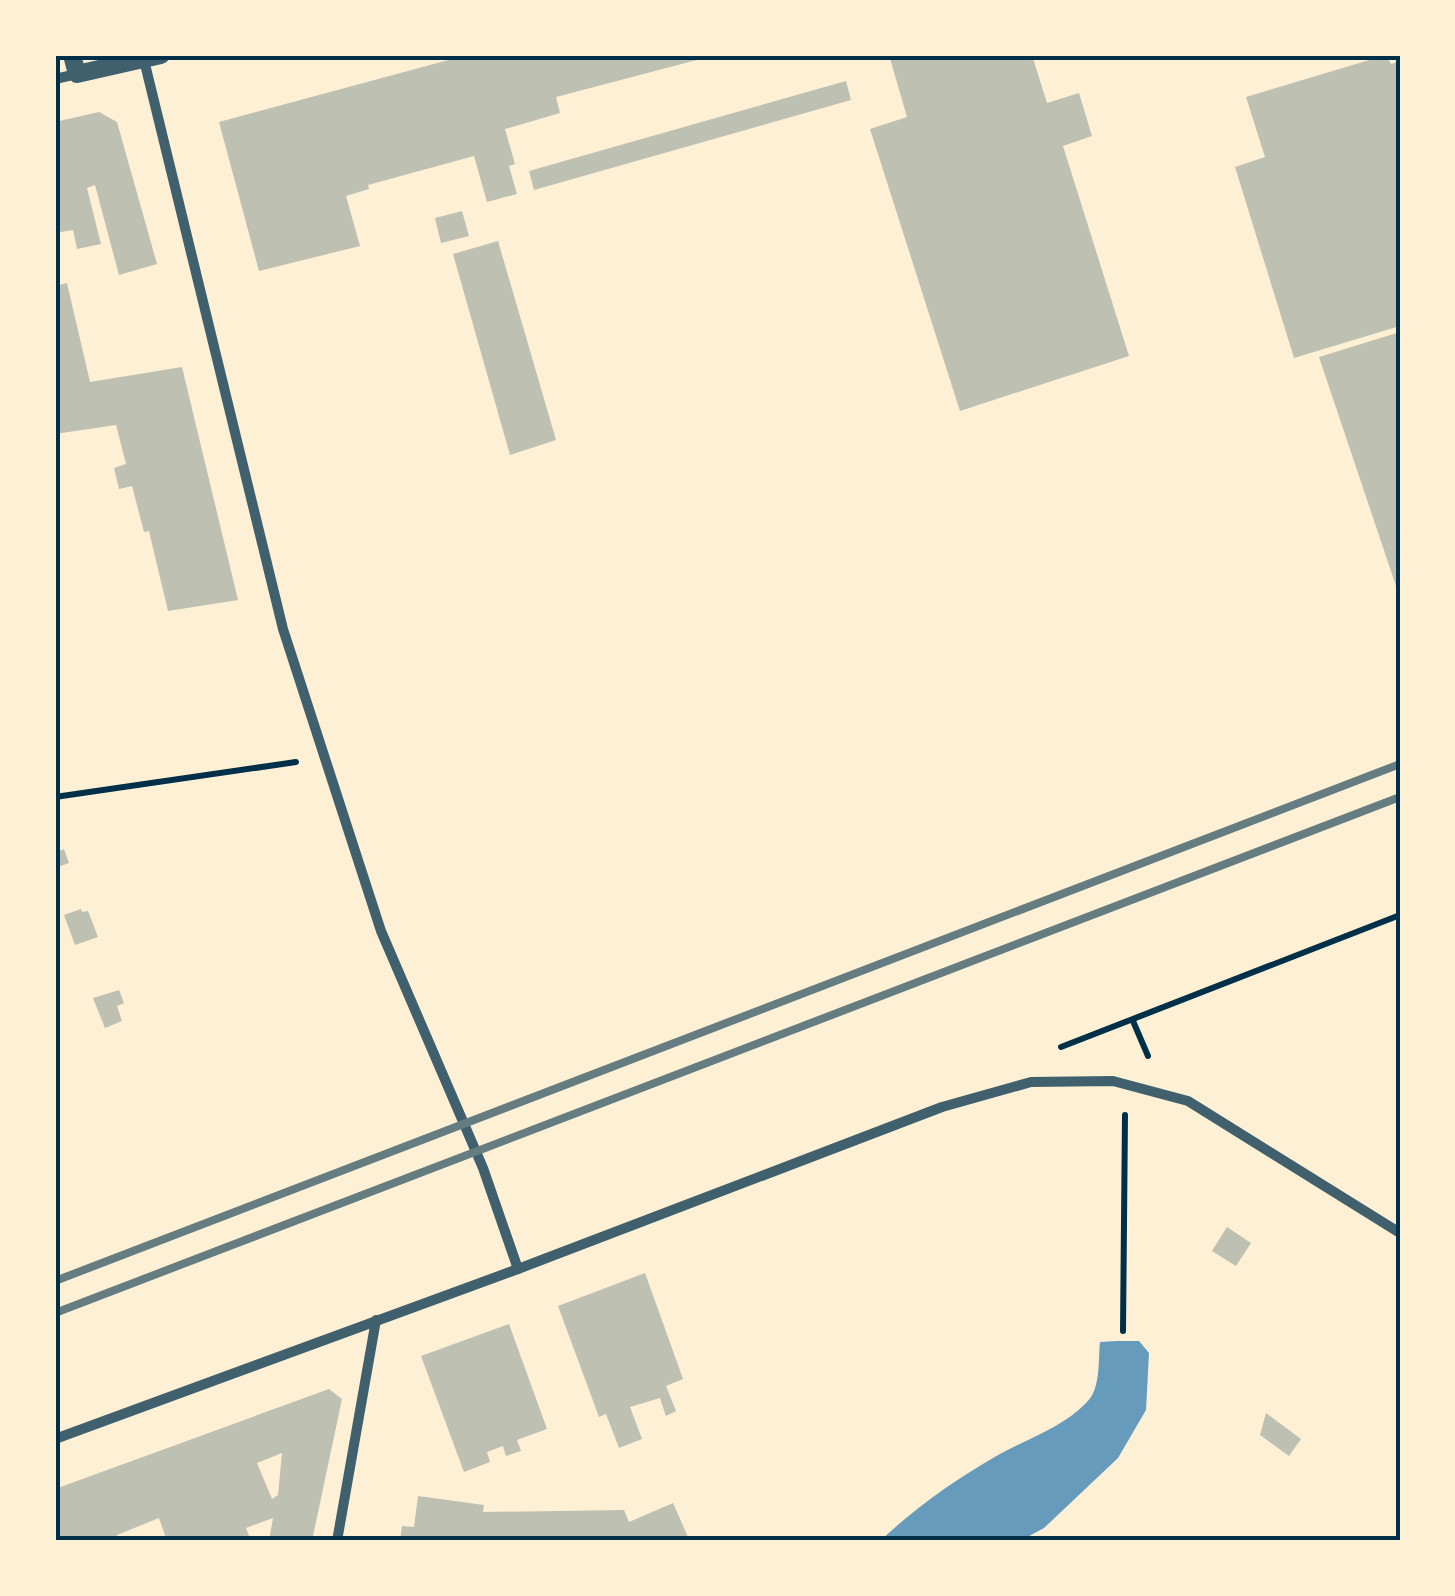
<svg xmlns="http://www.w3.org/2000/svg" width="1455" height="1596" viewBox="0 0 1455 1596" font-family="Jost,sans-serif">
<style>
.water{fill:#669bbc}
.building{fill:#bec0b2;fill-rule:evenodd}
.lines{fill:none;stroke-linecap:round;stroke-linejoin:round}
.path{stroke:#003049;stroke-width:6}
.minor{stroke:#3f606c;stroke-width:10}
.tertiary{stroke:#3f606c;stroke-width:18}
.rail{stroke:#657d81;stroke-width:8}
.neatline{fill:none;stroke:#003049;stroke-width:4}
</style>
<rect width="100%" height="100%" fill="#fdf0d5"/>
<path class="water" d="M1117 1341H1139L1149 1353 1146 1410 1118 1458 1044 1528 1020 1541H880C914 1509 953 1481 993 1458 1023 1440 1063 1428 1087 1402 1101 1388 1098 1361 1100 1342Z"/>
<g class="building">
<path d="M467 55 712 56 556 97 560 113 505 129 515 164 509 166 517 194 487 202 474 156 368 185 369 189 346 196 360 246 259 271 219 122Z"/>
<path d="M889 55H1032L1047 103 1079 93 1092 136 1063 146 1129 356 960 411 870 129 907 117Z"/>
<path d="M1386 55 1391 64 1400 61V326L1294 358 1235 167 1265 157 1246 97Z"/>
<path d="M846 81 851 100 534 190 529 171Z"/>
<path d="M99 112 117 122 157 264 119 275 95 185 87 188 101 244 77 249 73 230 55 233V122Z"/>
<path d="M462 211 469 236 441 243 435 218Z"/>
<path d="M498 241 556 440 510 455 453 254Z"/>
<path d="M67 283 90 382 182 367 238 600 168 611 149 531 144 532 132 486 119 489 114 468 126 464 116 425 55 434V286Z"/>
<path d="M1400 332V595H1399L1319 357Z"/>
<path d="M64 849 69 863 55 868V853Z"/>
<path d="M81 909 82 912 88 911 98 937 75 945 64 915Z"/>
<path d="M119 990 124 1003 117 1006 122 1021 105 1028 93 998Z"/>
<path d="M1227 1227 1251 1243 1236 1266 1212 1251Z"/>
<path d="M645 1273 683 1379 666 1386 676 1411 666 1416 660 1398 630 1407 642 1439 619 1448 606 1414 599 1417 558 1306Z"/>
<path d="M509 1324 547 1429 517 1440 521 1451 506 1456 503 1446 487 1452 490 1462 464 1472 421 1356Z"/>
<path d="M329 1389 342 1399 312 1541H269L273 1518 246 1528 251 1541H167L159 1518 117 1535 119 1541H55V1489ZM282 1453 278 1495 272 1499 257 1463Z"/>
<path d="M1266 1413 1301 1439 1289 1456 1260 1435Z"/>
<path d="M418 1496 484 1505 483 1512 624 1510 629 1522 673 1503 688 1537 679 1541H400L402 1526 414 1527Z"/>
</g>
<g class="lines">
<g class="path">
<path d="M55 797 296 762"/>
<path d="M1133 1021 1148 1056"/>
<path d="M1061 1047 1400 915"/>
<path d="M1123 1331 1125 1115"/>
</g>
<g class="minor">
<path d="M144 60 283 629 381 931 483 1168 518 1269"/>
<path d="M55 79 77 74"/>
<path d="M55 1439 518 1269 942 1107 1031 1082 1113 1081 1188 1101 1400 1233"/>
<path d="M337 1541 376 1320"/>
</g>
<path class="tertiary" d="M72 55 77 74 161 55"/>
<g class="rail">
<path d="M55 1281 1400 764"/>
<path d="M55 1313 1400 797"/>
</g>
</g>
<rect width="1455" height="1596" fill="none" stroke="#fdf0d5" stroke-width="115"/>
<rect x="58" y="58" width="1340" height="1480" class="neatline"/>
</svg>
